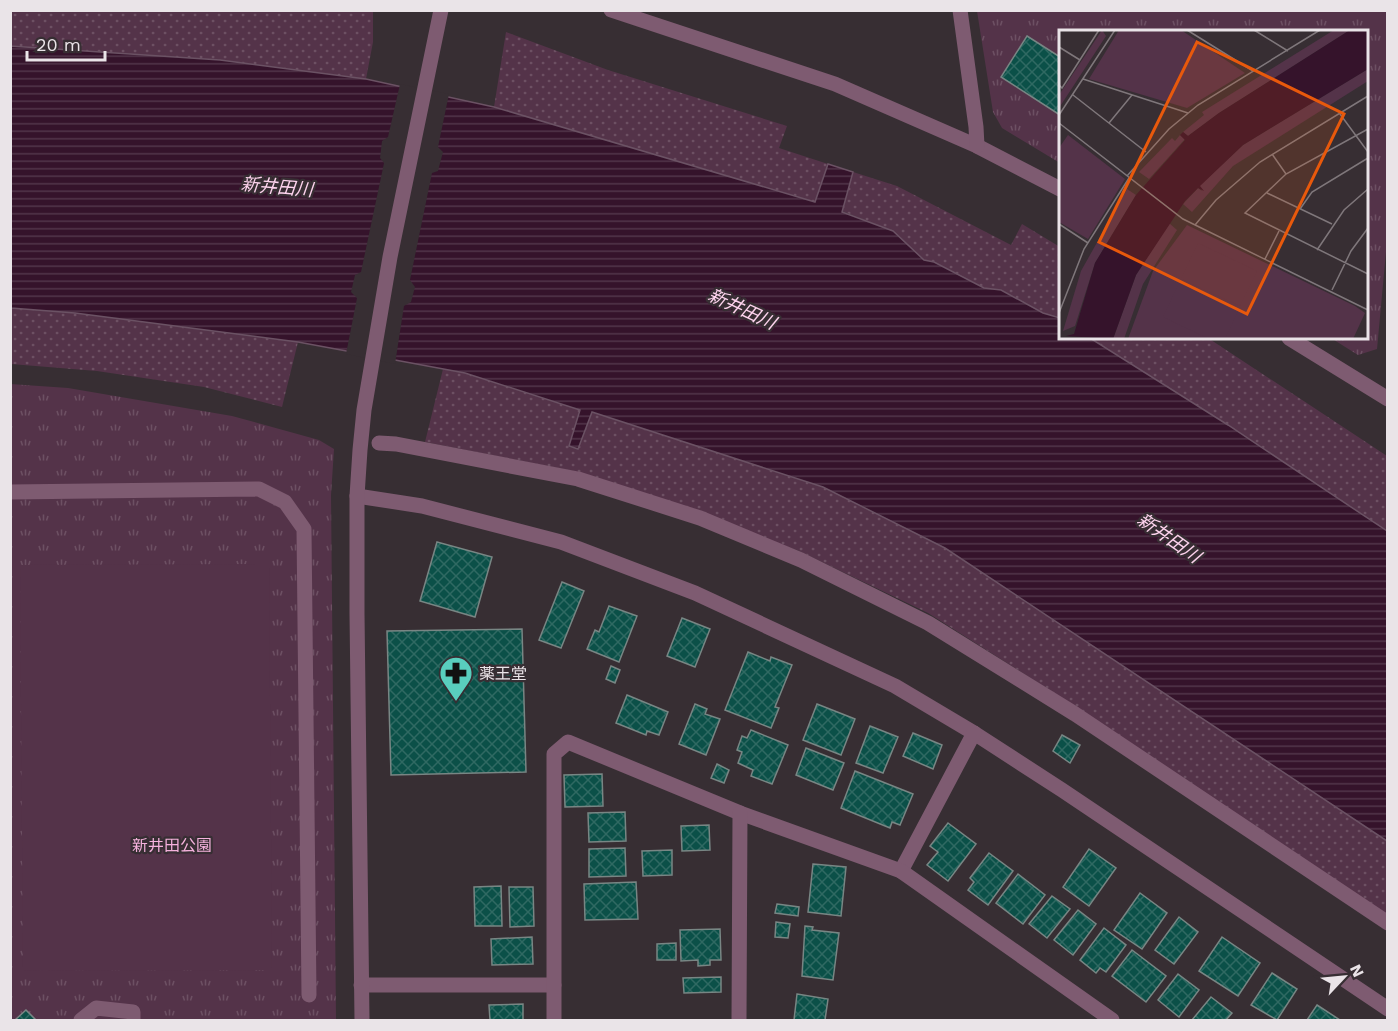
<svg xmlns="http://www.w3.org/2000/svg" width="1398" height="1031" viewBox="0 0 1398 1031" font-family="'Work Sans','Noto Sans JP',sans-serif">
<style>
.grass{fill:url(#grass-dots)}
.park{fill:url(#park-tufts)}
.garden{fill:#543349}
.water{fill:url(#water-rules);stroke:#6b5264;stroke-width:1.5}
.pier{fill:#372e33}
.building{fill:url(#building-cross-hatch);stroke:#788684;stroke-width:1.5}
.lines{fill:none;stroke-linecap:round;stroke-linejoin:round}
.minor{stroke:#7e5b71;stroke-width:15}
.labels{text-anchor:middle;stroke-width:4.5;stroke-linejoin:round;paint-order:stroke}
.poi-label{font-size:16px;fill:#eae4e8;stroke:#372e33;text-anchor:start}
.park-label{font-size:16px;fill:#f4b1dc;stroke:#372e33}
.water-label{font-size:18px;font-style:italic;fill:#fdd3ed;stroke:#372e33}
.inset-road{fill:none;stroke:#7f777b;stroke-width:1.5}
.view{fill:#e8590c;fill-opacity:0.15;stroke:#e8590c;stroke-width:3}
.inset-edge{fill:none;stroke:#eae4e8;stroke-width:3}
</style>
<defs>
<pattern id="grass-dots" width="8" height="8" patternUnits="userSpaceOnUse" patternTransform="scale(1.5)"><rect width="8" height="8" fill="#543349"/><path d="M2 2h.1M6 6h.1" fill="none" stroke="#6d5063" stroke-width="1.8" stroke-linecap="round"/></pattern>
<pattern id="park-tufts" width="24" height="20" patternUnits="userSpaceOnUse" patternTransform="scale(1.5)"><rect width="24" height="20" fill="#543349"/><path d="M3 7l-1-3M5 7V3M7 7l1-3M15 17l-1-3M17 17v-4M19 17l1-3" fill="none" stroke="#6d5063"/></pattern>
<pattern id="water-rules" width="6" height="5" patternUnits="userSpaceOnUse" patternTransform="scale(1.5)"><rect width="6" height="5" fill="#35132b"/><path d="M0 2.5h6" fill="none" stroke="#52354a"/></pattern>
<pattern id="building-cross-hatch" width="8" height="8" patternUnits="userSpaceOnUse" patternTransform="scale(1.5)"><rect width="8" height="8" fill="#0b5048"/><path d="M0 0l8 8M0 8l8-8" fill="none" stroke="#2f6962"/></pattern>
</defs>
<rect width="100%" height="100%" fill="#372e33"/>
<g class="grass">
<path d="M10 11H373V42L366 79 220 60 11 46Z"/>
<path d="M506 32 608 70 787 126 779 148 828 164 815 202 494 107Z"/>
<path d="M853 172 897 186 1011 245 1022 224 1060 247V319L1043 313 1001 290 984 288 934 262 924 260 893 231 842 211Z"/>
<path d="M10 308 75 313 298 342 282 407 204 387 97 371 11 364Z"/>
<path d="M1090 338H1208L1387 456V531L1228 425Z"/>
<path d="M443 369 465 373 580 410 569 447 578 449 592 412 823 487 945 548 1387 841V915L1075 706 928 613 797 550 573 471 425 442Z"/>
</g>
<g class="park">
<path d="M977 11H1387L1388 230 1377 349 1358 355 1331 338H1366V32H1060V163L1002 128 993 112Z"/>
<path d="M10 384 68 388 232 416 319 440 334 449 331 495 336 1020H11Z"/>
</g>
<path class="garden" d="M269 564 272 970 23 971 20 565Z"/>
<path class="water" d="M10 46 220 60 366 79 494 107 815 202 828 164 853 172 842 212 893 231 924 260 934 262 984 288 1001 290 1043 313 1060 318V338H1090L1228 425 1387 531V841L945 548 823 487 592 412 578 449 569 446 580 410 465 373 298 342 75 313 11 308Z"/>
<path class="pier" d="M400 84 449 94 438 147 443 152 438 171 432 173 410 280 415 287 411 302 404 306 395 364 346 354 357 298 351 292 355 275 361 272 384 163 380 158 382 141 388 137Z"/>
<g class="building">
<path d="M1027 36 1060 57V115L1001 77Z"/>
<path d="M437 542 492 557 475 617 420 601Z"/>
<path d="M562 582 584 591 561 648 539 640Z"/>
<path d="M609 606 637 616 619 662 587 649 595 630 599 632Z"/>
<path d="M682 618 710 629 695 667 667 656Z"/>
<path d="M522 629 526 772 391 775 387 631Z"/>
<path d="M748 652 770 661 771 657 792 665 775 707 779 708 771 728 725 710Z"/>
<path d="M611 666 620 670 615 683 606 679Z"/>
<path d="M627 695 668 712 659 735 647 731 646 735 616 723Z"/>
<path d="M695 704 707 709 705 714 720 719 706 755 679 744Z"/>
<path d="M817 704 855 719 841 755 803 740Z"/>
<path d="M870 726 898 737 883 773 856 763Z"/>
<path d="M751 730 788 745 772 784 751 776 753 770 738 763 742 752 737 750 742 736 747 738Z"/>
<path d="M913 733 942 745 933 769 903 756Z"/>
<path d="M1062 735 1080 745 1070 763 1053 751Z"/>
<path d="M806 748 844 763 833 790 796 775Z"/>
<path d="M717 764 729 770 724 783 711 778Z"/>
<path d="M855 771 913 794 900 825 892 822 890 828 841 808Z"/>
<path d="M602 774 603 806 565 807 564 775Z"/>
<path d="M625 812 626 841 589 842 588 813Z"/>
<path d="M948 823 976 844 948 881 927 865 938 852 930 846Z"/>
<path d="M709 825 710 850 682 851 681 826Z"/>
<path d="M625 848 626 876 589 877V849Z"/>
<path d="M1089 849 1116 868 1089 906 1063 887Z"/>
<path d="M672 850V875L643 876 642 851Z"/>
<path d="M989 853 1013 871 988 905 968 890 974 882 970 878Z"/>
<path d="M813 864 846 867 841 916 808 912Z"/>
<path d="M1018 874 1045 895 1023 924 996 903Z"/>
<path d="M636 882 638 919 585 920 584 884Z"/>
<path d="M501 886 502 926H475L474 887Z"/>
<path d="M509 887H533L534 926 510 927Z"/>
<path d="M1140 893 1167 913 1142 949 1114 930Z"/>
<path d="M1052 896 1070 909 1047 938 1029 924Z"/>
<path d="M777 904 799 907 798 916 775 913Z"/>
<path d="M1078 910 1096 924 1073 955 1054 940Z"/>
<path d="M1179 917 1198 932 1174 964 1155 950Z"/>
<path d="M776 922 790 924 788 938 775 937Z"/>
<path d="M805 926 813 927 812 930 839 933 833 980 802 976Z"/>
<path d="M1104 928 1126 945 1106 972 1100 968 1096 973 1080 960Z"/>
<path d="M720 929 721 960H710V965L698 966V960L681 961 680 930Z"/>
<path d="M532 937 533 964 492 965 491 939Z"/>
<path d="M1222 937 1260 963 1238 996 1199 971Z"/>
<path d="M676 943V960H657V944Z"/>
<path d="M1132 950 1166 976 1146 1002 1112 976Z"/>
<path d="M1272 973 1297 989 1277 1020 1251 1005Z"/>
<path d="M1178 974 1199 990 1179 1017 1158 1000Z"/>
<path d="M721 977V992L684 993 683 978Z"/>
<path d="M797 994 828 999 825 1020H794Z"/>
<path d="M1211 997 1232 1013 1226 1020H1192Z"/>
<path d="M523 1004V1020H490L489 1005Z"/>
<path d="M1317 1005 1340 1020H1307Z"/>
<path d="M26 1010 36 1020H15Z"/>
</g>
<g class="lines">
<g class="minor">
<path d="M611 10 835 84 977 146 1060 189"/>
<path d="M960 10 976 127 977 146"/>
<path d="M1289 338 1388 399"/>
<path d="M379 443 396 444 578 479 700 518 801 560 928 623 1075 714 1388 923"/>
<path d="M10 492 259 489 285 502 304 529 309 995"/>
<path d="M357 496 422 506 561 542 695 593 895 686 974 733 1062 790 1388 1009"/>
<path d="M901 871 974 733"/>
<path d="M361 985H554"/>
<path d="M81 1020 96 1008 133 1012V1020"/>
<path d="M362 1020 357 613V496L360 450 364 410 390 257 441 10"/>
<path d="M554 1020V754L568 742 740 813 901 871 1112 1020"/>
<path d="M739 1020 740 813"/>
</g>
</g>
<defs>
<symbol id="pharmacy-pin" viewBox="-11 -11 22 30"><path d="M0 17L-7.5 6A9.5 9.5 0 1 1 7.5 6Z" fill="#59cebe" stroke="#372e33"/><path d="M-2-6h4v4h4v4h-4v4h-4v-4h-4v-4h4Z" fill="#111"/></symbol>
</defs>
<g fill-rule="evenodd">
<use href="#pharmacy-pin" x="437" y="654" width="38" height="52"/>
</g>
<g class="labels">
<g class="poi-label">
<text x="479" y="679">薬王堂</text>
</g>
<g class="park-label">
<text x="172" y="851">新井田公園</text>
</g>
<g class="water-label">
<text transform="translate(277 187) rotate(5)" y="6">新井田川</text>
<text transform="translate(742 309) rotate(25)" y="6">新井田川</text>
<text transform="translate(1169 538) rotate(35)" y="6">新井田川</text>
</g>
</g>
<g transform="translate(1059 30)">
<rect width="309" height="309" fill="#372e33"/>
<path d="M43 0 47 6 0 78V65ZM275 0H291L160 83 129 106 124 102 145 85 143 82ZM309 39V51L174 136 133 182 124 174 139 158 143 161 140 156 184 115ZM121 105 126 109 90 149 80 142 113 108 116 111ZM68 159 77 165 36 233 16 296 4 301 22 241ZM110 193 118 200 84 254 65 309H54L77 245Z" fill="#543349"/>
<path d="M60 0H122L186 43 128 78 30 49ZM128 195 296 276 306 283 294 309H69L94 241Z" fill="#543349"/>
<path d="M9 105 66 149 29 209 0 192V118ZM139 213 198 241 181 276 122 249ZM121 251 180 279 166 309H150L104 287Z" fill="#543349"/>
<path d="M291 0H309V39L184 115 141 156 145 161 139 158 126 171 77 245 54 309 7 306 15 304 36 233 77 165 126 110 121 105 124 102 129 106 160 83Z" fill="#35132b"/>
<path class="inset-road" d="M128 0 194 41M195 0 229 21M0 17 21 30M24 49 129 83M0 55 3 58 40 0M14 65 87 122M281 84 309 122M0 85 56 0M0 93 124 189 309 280M50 93 73 65M309 99 227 144 186 183 309 244M213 124 227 144M68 146 110 99 139 75 261 0M208 163 273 194M241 179 253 162 309 128M0 194 29 213M136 195 157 170 201 132 309 66M258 220 285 180 309 159M206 229 220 201M273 260 292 221 309 198M0 283 25 219 70 148"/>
<path class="view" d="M138 12 285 84 188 284 40 212Z"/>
<rect width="309" height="309" class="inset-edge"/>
</g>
<rect width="1398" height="1031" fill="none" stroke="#eae4e8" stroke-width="24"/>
<g transform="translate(1344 977) rotate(64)" stroke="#372e33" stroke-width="4.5" paint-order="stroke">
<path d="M0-4.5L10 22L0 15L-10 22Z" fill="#eae4e8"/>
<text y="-9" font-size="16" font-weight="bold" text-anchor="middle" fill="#eae4e8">N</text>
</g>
<path d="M27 51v9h78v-9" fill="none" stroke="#eae4e8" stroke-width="3"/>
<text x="36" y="51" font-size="18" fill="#eae4e8" stroke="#372e33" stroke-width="4.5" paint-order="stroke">20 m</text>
</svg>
